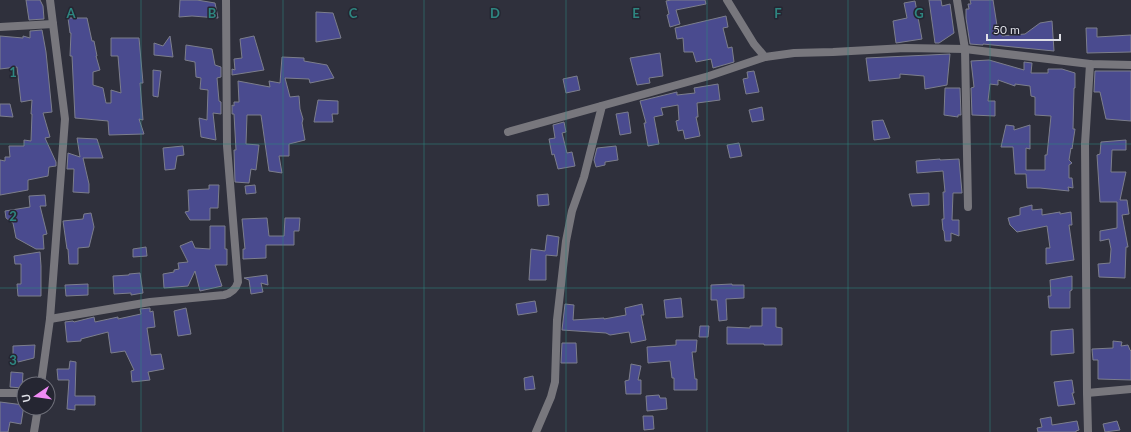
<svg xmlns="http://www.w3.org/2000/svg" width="1131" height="432" viewBox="0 0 1131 432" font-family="Lato,sans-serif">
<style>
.building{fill:#4a4b8f;stroke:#7c7e8c}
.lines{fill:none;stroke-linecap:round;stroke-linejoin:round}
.minor{stroke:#78777d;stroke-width:8}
.grid{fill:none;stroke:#2e8680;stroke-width:1;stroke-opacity:0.55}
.grid-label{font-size:13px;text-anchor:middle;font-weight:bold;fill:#2e8680;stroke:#252632;stroke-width:3;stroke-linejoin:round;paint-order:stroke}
</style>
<rect width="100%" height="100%" fill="#2f303c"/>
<g class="building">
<path d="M26 0H40L43 6 44 19 29 20Z"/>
<path d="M180 0H197L215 3 218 18 192 16 179 17Z"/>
<path d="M671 0H705L706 4 676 10 680 24 670 27 667 15 669 14 666 1Z"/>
<path d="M929 0H941L942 6 950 4 954 33 939 43H935Z"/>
<path d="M970 0H993L998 32 1002 31V36L1025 34 1040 23 1052 21 1054 51 983 44V45L970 44 966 18V9H969L968 4H971Z"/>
<path d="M915 1 922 39 896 43 893 21 907 18 904 3Z"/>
<path d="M316 12 333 13 341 38 316 42Z"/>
<path d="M726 16 728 27 723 28 728 48 732 47 734 62 713 68 711 59 696 62 693 52H684L683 38 677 39 675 28Z"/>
<path d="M68 18H87L92 41H94L97 56H96L100 70 93 72V85L103 88 106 103H111V90L121 93 118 56H111V38H139L143 83H140L143 120 139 119 144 134 109 135 108 121 75 118 72 56H70L71 33H70Z"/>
<path d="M1086 28H1097V37L1131 35V52L1087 53Z"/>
<path d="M42 30 46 52 52 112 43 113 50 137 45 138 56 162V166L49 167 48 176 28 180V190L0 195V160L5 161V157H10L9 146H24V140L31 141 32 114H31L32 100 21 102 17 67 0 69V36L23 38V36L30 38V31Z"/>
<path d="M170 36 173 57 154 55V43L163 46Z"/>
<path d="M254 36 264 70 232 75V69L235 70 234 59 242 58 240 39Z"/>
<path d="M186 45 212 49 215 65 221 67V77L217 78 219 101 221 102V114L213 113 216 140 201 137 199 118 207 120 208 90 200 89 201 78 196 77 195 62 185 60Z"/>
<path d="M660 53 663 76 649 78 650 83 637 85 630 58Z"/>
<path d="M950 54 947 85 925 89 924 76 900 74V78L869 81 866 58Z"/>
<path d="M282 57 304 58V61L327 65 334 78 310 83 309 79 285 78 290 97 299 96 300 109 303 119 302 123 305 140 289 144V156H279L282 173 269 171 261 115H247L246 144 259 145 256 170 251 169 249 183 235 182 234 150H236L234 114H232V105L234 106V102H239L238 81 270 87 269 81 280 83Z"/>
<path d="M989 60 1024 70V62L1032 63 1031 73H1048V69H1062L1075 73V88H1074L1073 129H1075L1072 149 1071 148 1069 160 1072 163 1069 165V178H1072L1073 188 1068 187 1069 191 1040 188H1027L1026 174H1015L1013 147H1001L1006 125 1014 126V130L1030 125V149L1026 148V170H1045V155H1047L1051 116 1035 115V97L1031 96 1030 86 1015 84V86L998 80V85L990 84 988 101H995V116L972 115 971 88 974 87 971 61Z"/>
<path d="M153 70 161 71 158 97 153 96Z"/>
<path d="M754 71 759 92 746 94 743 79 748 78 747 72Z"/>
<path d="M1095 71H1131V121L1106 119 1100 92H1094Z"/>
<path d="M577 76 580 90 566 93 563 79Z"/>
<path d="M718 84 720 100 697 103 698 117H696L700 136 685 139 683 130 678 131 676 121 679 120 678 105 661 108 663 115 654 117 659 144 648 146 644 123H646L640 101 677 92V95L695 93 694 88Z"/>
<path d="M945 88H960L961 115H958V117L944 115Z"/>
<path d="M318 100 338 101V114H332L333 122H314Z"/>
<path d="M0 104H10L13 117 0 116Z"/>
<path d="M762 107 764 120 752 122 749 110Z"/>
<path d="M628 112 631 133 620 135 616 114Z"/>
<path d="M883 120 890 138 874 140 872 121Z"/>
<path d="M564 122 566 132 562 133 567 153 572 152 575 166 558 169 554 154 552 155 549 139 555 138 553 125Z"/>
<path d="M77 138 97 139 103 158H83L89 184V193L73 192 74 169H67L68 153 80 157Z"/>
<path d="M1126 140V150H1112L1111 172H1126L1120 200H1127L1129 214 1122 215 1128 247H1126L1125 278 1099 277 1098 264 1110 263 1111 249 1109 239 1100 241V231L1117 228V202H1100L1097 155 1100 154 1101 142Z"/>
<path d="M739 143 742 156 730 158 727 145Z"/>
<path d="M183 146 184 155 177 156 175 169 165 170 163 148Z"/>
<path d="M616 146 618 160 605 162V165L596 167 594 160 597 148Z"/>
<path d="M940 159V160L959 159 962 193H953L952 220H959V236L951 233V241H945L944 231 943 230 942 219H944L943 192H945L943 171 917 173 916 161Z"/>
<path d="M209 185H219L218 208H210V220H190L185 212 189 211 188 190 209 189Z"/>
<path d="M255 185 256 193 246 194 245 186Z"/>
<path d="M929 193V205L912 206 909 194Z"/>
<path d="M548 194 549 205 538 206 537 195Z"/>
<path d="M45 195 46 206H40L47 234 43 235 44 249H36L16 238 13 223 6 218 5 211 30 207 29 196Z"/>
<path d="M1032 205V210L1042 209V215L1060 212V214L1071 212 1072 225H1069L1074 260 1046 264V248H1050L1047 226 1017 232 1010 225 1008 218 1020 215V208Z"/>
<path d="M91 213 94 227 89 247 78 248V264H69L68 249H67L63 221 83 219 84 214Z"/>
<path d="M267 218 269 236H284L285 218H300L299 231H294V245H266V258L243 259V249H245L242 219Z"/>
<path d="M210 226H225V249H227V265H215L222 286 200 291 195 271 188 286 164 288 163 274 174 272V270L179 269 178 263 188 262 180 246 192 241 195 248 210 249Z"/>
<path d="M547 235 559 237 557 256 546 255V280H529L531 249 545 251Z"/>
<path d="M146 247 147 256 133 257V249Z"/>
<path d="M40 252 41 266V296H18L17 284H21V264H15L14 256Z"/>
<path d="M140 273 143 293 131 295V293L114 294 113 276 129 275V274Z"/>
<path d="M267 275 268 285 261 283 263 292 251 294 249 280 244 278Z"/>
<path d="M1072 276V290L1070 291V308H1049L1048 296H1051L1050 280Z"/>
<path d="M88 284V295L66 296 65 285Z"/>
<path d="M732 284V285H744V298L726 299 727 320 719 321 717 300H711V285Z"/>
<path d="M681 298 683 317 666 318 664 300Z"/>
<path d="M535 301 537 312 518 315 516 304Z"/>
<path d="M565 304 574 305 573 320 604 318V319L626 315 625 308 642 304 644 315H641L646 340 631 343 629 332 610 335 606 333 562 330Z"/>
<path d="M150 308V312L153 311 155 327 147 328 151 355 161 354 164 369 148 372 150 380 132 382 131 371 134 370 125 351 111 353 108 332 81 339V341L67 342 65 322 73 321 74 322 94 317 95 322 118 317V319L141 314 140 309Z"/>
<path d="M186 308 191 334 178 336 174 311Z"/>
<path d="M762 308H776V327L782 328V345H764V344H727V327L750 328V326H762Z"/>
<path d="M700 326H709L708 337H699Z"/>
<path d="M1073 329 1074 353 1051 355V331Z"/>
<path d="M676 340H697L696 352H692L695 379H697V390H674V378H672L670 361 648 363 647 347 676 345Z"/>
<path d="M1113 341 1122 342 1121 346 1128 345 1130 350 1131 351V380L1098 379V360H1093L1092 349 1113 348Z"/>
<path d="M562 343H576L577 363H561Z"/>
<path d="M35 345 34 358 18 362 13 355V346Z"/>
<path d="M70 361 76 362 75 396H95V405H75V410L67 409 69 380H58L57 369H69Z"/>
<path d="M631 364 641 366 638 380H641V394H626L625 381 629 380Z"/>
<path d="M11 372 23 373 22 388 10 387Z"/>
<path d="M533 376 535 389 525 390 524 378Z"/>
<path d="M1072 380 1074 393H1072L1075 404 1058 406 1054 382Z"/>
<path d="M659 395 660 398H666L667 409 647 411 646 396Z"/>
<path d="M0 402 24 405 21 424 10 422 8 432H0Z"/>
<path d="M643 416H653L654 429 644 430Z"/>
<path d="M1051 417 1052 425 1077 421 1079 430 1076 431V432H1038L1037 428 1042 427 1040 419Z"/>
<path d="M1117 421 1120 430 1105 432 1103 424Z"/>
</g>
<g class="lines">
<g class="minor">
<path d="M727 0 754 44 765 57 794 53 833 52 905 48 965 49 1090 64 1131 65"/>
<path d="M957 0 965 49 968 207"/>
<path d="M0 27 53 24"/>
<path d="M508 132 709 76 765 57"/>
<path d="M50 319 150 302 224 295C232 293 236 289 238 282L227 146 226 0"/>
<path d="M41 384 50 319 65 119 50 0"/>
<path d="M0 393H24"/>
<path d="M1087 393 1131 389"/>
<path d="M34 432 38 408"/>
<path d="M536 432 551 397 555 382 557 320 566 241 572 211 584 177 602 106"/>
<path d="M1088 432 1087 393 1085 144 1090 64"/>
</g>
</g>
<path class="grid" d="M141 0V432M283 0V432M424 0V432M566 0V432M707 0V432M848 0V432M990 0V432M0 144H1131M0 288H1131"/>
<g class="grid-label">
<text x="71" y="18">A</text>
<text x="212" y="18">B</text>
<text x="353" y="18">C</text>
<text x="495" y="18">D</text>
<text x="636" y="18">E</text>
<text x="778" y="18">F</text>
<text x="919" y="18">G</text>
<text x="13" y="77">1</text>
<text x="13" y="221">2</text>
<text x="13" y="365">3</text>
</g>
<g transform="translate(36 396) rotate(257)"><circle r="19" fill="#252632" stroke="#6f707a"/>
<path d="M0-3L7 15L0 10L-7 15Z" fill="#f08bf5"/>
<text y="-6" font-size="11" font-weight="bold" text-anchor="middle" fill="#dedfe6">U</text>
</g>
<path d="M987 34v6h73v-6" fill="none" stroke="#dedfe6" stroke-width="2"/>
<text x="993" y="34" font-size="12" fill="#dedfe6" stroke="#252632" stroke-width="3" paint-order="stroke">50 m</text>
</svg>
